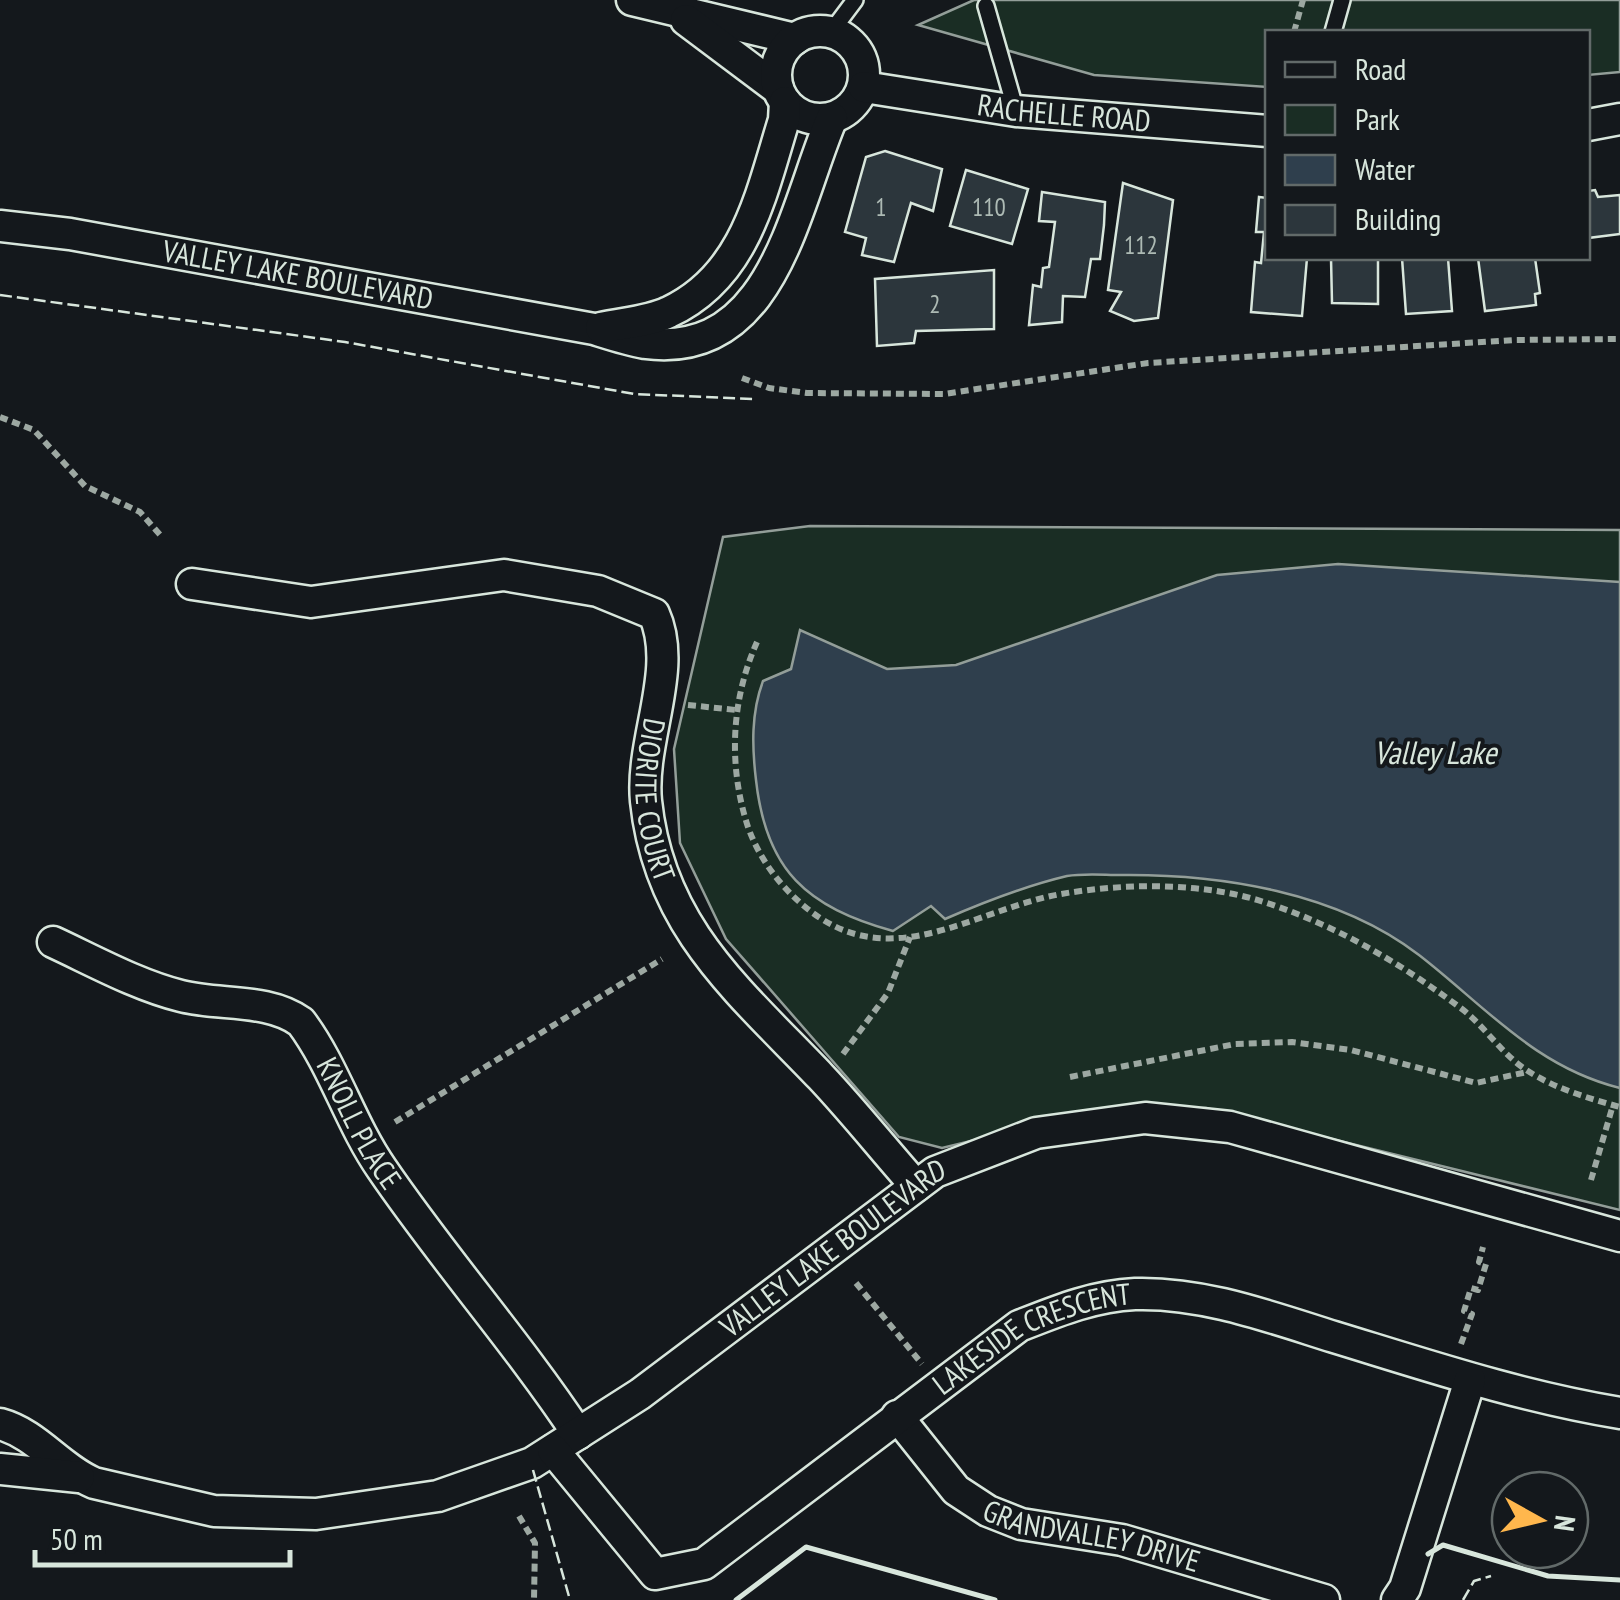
<svg xmlns="http://www.w3.org/2000/svg" width="1620" height="1600" viewBox="0 0 1620 1600" font-family="'PT Sans Narrow',sans-serif">
<style>
.green{fill:#1a2d24;stroke:#939e99;stroke-width:2.5}
.water{fill:#2f3f4d;stroke:#939e99;stroke-width:2.5}
.building{fill:#2c363c;stroke:#d8e6dc;stroke-width:2.5}
.lines{fill:none;stroke-linecap:round;stroke-linejoin:round}
.lane-casing{stroke:#d8e6dc;stroke-width:20}
.street-casing{stroke:#d8e6dc;stroke-width:35}
.path{stroke:#9da8a2;stroke-width:6;stroke-dasharray:8 5;stroke-linecap:butt}
.lane{stroke:#14181c;stroke-width:15}
.street{stroke:#14181c;stroke-width:30}
.fence{stroke:#d8e6dc;stroke-width:2.5;stroke-dasharray:12 5;stroke-linecap:butt}
.wall{stroke:#d8e6dc;stroke-width:5}
.labels{text-anchor:middle;stroke-width:8;stroke-linejoin:round;paint-order:stroke}
.number-label{font-size:25px;fill:#adbab4}
.street-label{font-size:30px;fill:#d8e6dc;stroke:#14181c}
.water-label{font-size:32px;font-style:italic;fill:#d8e6dc;stroke:#14181c}
</style>
<rect width="100%" height="100%" fill="#14181c"/>
<g class="green">
<path d="M974 0H1620V72L1588 75V32H1268L1267 87 1094 75 918 25Z"/>
<path d="M810 526 1620 530V1210L1206 1108 1086 1113 942 1148 899 1137 726 939 680 843 674 749 723 537Z"/>
</g>
<path class="water" d="M1338 564 1620 582V1088C1535 1067 1485 1006 1419 955 1337 892 1221 874 1121 875 1104 875 1084 873 1067 876 1025 886 984 902 945 919L931 906 893 931C807 907 766 871 756 780 752 747 751 713 763 681L791 669 800 630 887 669 956 665 1217 575Z"/>
<g class="building">
<path d="M885 151 942 169 933 211 911 203 894 262 862 255 866 238 845 232 866 157Z"/>
<path d="M966 170 1028 189 1012 244 950 226Z"/>
<path d="M1123 183 1173 200 1158 318 1134 321 1110 311 1121 292 1108 290Z"/>
<path d="M1595 190 1598 197 1620 195V234L1588 238V191Z"/>
<path d="M1042 192 1105 202 1104 225 1100 259H1091L1085 297 1063 296 1062 322 1029 325 1033 285 1041 287 1043 268 1049 267 1055 222 1039 221Z"/>
<path d="M1259 197 1268 198V258H1307L1302 316 1251 312 1255 262 1261 263 1264 232H1256Z"/>
<path d="M1331 258H1378V304L1332 303Z"/>
<path d="M1402 258H1448L1452 311 1406 314Z"/>
<path d="M1478 258H1535L1540 293 1535 294 1536 305 1485 311Z"/>
<path d="M994 270V329L916 331 914 343 877 346 875 279Z"/>
</g>
<g class="lines">
<defs>
<g id="lane">
<path d="M986 6 1016 111"/>
<path d="M831 32 855 0"/>
<path d="M1333 32 1342 0"/>
</g>
<g id="street">
<path d="M632 0 795 39"/>
<path d="M686 20 778 89"/>
<circle cx="820" cy="75" r="44"/>
<path id="s1" d="M864 87 1016 111 1268 131"/>
<path d="M1588 125 1620 119"/>
<path id="s2" d="M0 226 70 234 594 329C610 334 628 340 645 343 774 360 794 206 832 118"/>
<path d="M601 328C623 323 649 322 669 312 746 276 761 194 784 120L785 102"/>
<path id="s3" d="M192 584 311 602 504 575 598 591 654 614C679 669 640 740 646 801 659 927 739 991 821 1077 854 1112 884 1150 916 1186"/>
<path id="s4" d="M53 942C94 961 137 985 181 996 220 1006 268 998 301 1022 334 1066 350 1123 382 1169 444 1260 517 1342 578 1434"/>
<path id="s5" d="M897 1416 956 1490 988 1511 1021 1524 1122 1540 1324 1600"/>
<path id="s6" d="M0 1424C37 1434 59 1468 94 1483L214 1511 316 1514 438 1496 532 1463 640 1394 935 1172 1036 1133 1145 1118 1230 1127 1620 1236"/>
<path id="s7" d="M553 1450 655 1574 704 1564 1019 1326C1057 1311 1093 1296 1135 1294 1203 1292 1270 1317 1334 1337 1429 1366 1522 1397 1620 1413"/>
<path d="M0 1469 79 1477"/>
<path d="M1397 1600 1405 1588 1470 1380"/>
</g>
</defs>
<use href="#lane" class="lane-casing"/>
<use href="#street" class="street-casing"/>
<g class="path">
<path d="M1294 32 1303 0"/>
<path d="M742 378 769 388 807 393 944 394 1148 363 1514 340 1620 339"/>
<path d="M0 417 34 430 85 486 140 512 161 536"/>
<path d="M757 642C731 700 728 766 748 827 759 858 779 885 804 906 889 978 972 910 1061 894 1125 883 1202 882 1264 902 1338 926 1400 963 1462 1009 1484 1026 1500 1051 1522 1067 1550 1087 1587 1098 1620 1107"/>
<path d="M688 705 736 710"/>
<path d="M843 1054 888 993 910 937"/>
<path d="M1070 1077 1235 1044 1292 1042 1351 1050 1476 1083 1527 1072"/>
<path d="M395 1122 662 959"/>
<path d="M1591 1180 1613 1105"/>
<path d="M856 1283 922 1364"/>
<path d="M1461 1344 1472 1314 1464 1311 1471 1288 1478 1290 1486 1264 1479 1262 1483 1247"/>
<path d="M519 1516 535 1543 534 1600"/>
</g>
<use href="#lane" class="lane"/>
<use href="#street" class="street"/>
<g class="fence">
<path d="M0 295 345 342 634 394 753 399"/>
<path d="M533 1470 570 1600"/>
<path d="M1463 1600 1474 1581 1491 1576"/>
</g>
<g class="wall">
<path d="M1428 1554 1443 1545 1548 1576 1620 1580"/>
<path d="M736 1600 806 1547 995 1600"/>
</g>
</g>
<g class="labels">
<g class="number-label">
<text x="881" y="216">1</text>
<text x="989" y="216">110</text>
<text x="1141" y="254">112</text>
<text x="935" y="313">2</text>
</g>
<g class="street-label">
<text dy="10" stroke="none"><textPath href="#s1" startOffset="202">RACHELLE ROAD</textPath></text>
<text dy="10" stroke="none"><textPath href="#s2" startOffset="302">VALLEY LAKE BOULEVARD</textPath></text>
<text dy="10" stroke="none"><textPath href="#s3" startOffset="660">DIORITE COURT</textPath></text>
<text dy="10" stroke="none"><textPath href="#s4" startOffset="380">KNOLL PLACE</textPath></text>
<text dy="10" stroke="none"><textPath href="#s6" startOffset="930">VALLEY LAKE BOULEVARD</textPath></text>
<text dy="10" stroke="none"><textPath href="#s7" startOffset="612">LAKESIDE CRESCENT</textPath></text>
<text dy="10" stroke="none"><textPath href="#s5" startOffset="240">GRANDVALLEY DRIVE</textPath></text>
</g>
<g class="water-label">
<text x="1435" y="764">Valley Lake</text>
</g>
</g>
<rect x="1265" y="30" width="325" height="230" fill="#14181c" stroke="#626a69" stroke-width="2.5"/>
<rect x="1285" y="62" width="50" height="15" fill="#14181c" stroke="#626a69" stroke-width="2.5"/>
<text x="1355" y="80" font-size="30" fill="#d8e6dc">Road</text>
<rect x="1285" y="105" width="50" height="30" fill="#1a2d24" stroke="#626a69" stroke-width="2.5"/>
<text x="1355" y="130" font-size="30" fill="#d8e6dc">Park</text>
<rect x="1285" y="155" width="50" height="30" fill="#2f3f4d" stroke="#626a69" stroke-width="2.5"/>
<text x="1355" y="180" font-size="30" fill="#d8e6dc">Water</text>
<rect x="1285" y="205" width="50" height="30" fill="#2c363c" stroke="#626a69" stroke-width="2.5"/>
<text x="1355" y="230" font-size="30" fill="#d8e6dc">Building</text>
<g transform="translate(1540 1520) rotate(98)"><circle r="48" fill="#14181c" stroke="#626a69" stroke-width="2.5"/>
<path d="M0-8L18 38L0 25L-18 38Z" fill="#ffb74d"/>
<text y="-15" font-size="28" font-weight="bold" text-anchor="middle" fill="#d8e6dc">N</text>
</g>
<path d="M35 1550v15h255v-15" fill="none" stroke="#d8e6dc" stroke-width="5"/>
<text x="50" y="1550" font-size="30" fill="#d8e6dc" stroke="#14181c" stroke-width="8" paint-order="stroke">50 m</text>
</svg>
